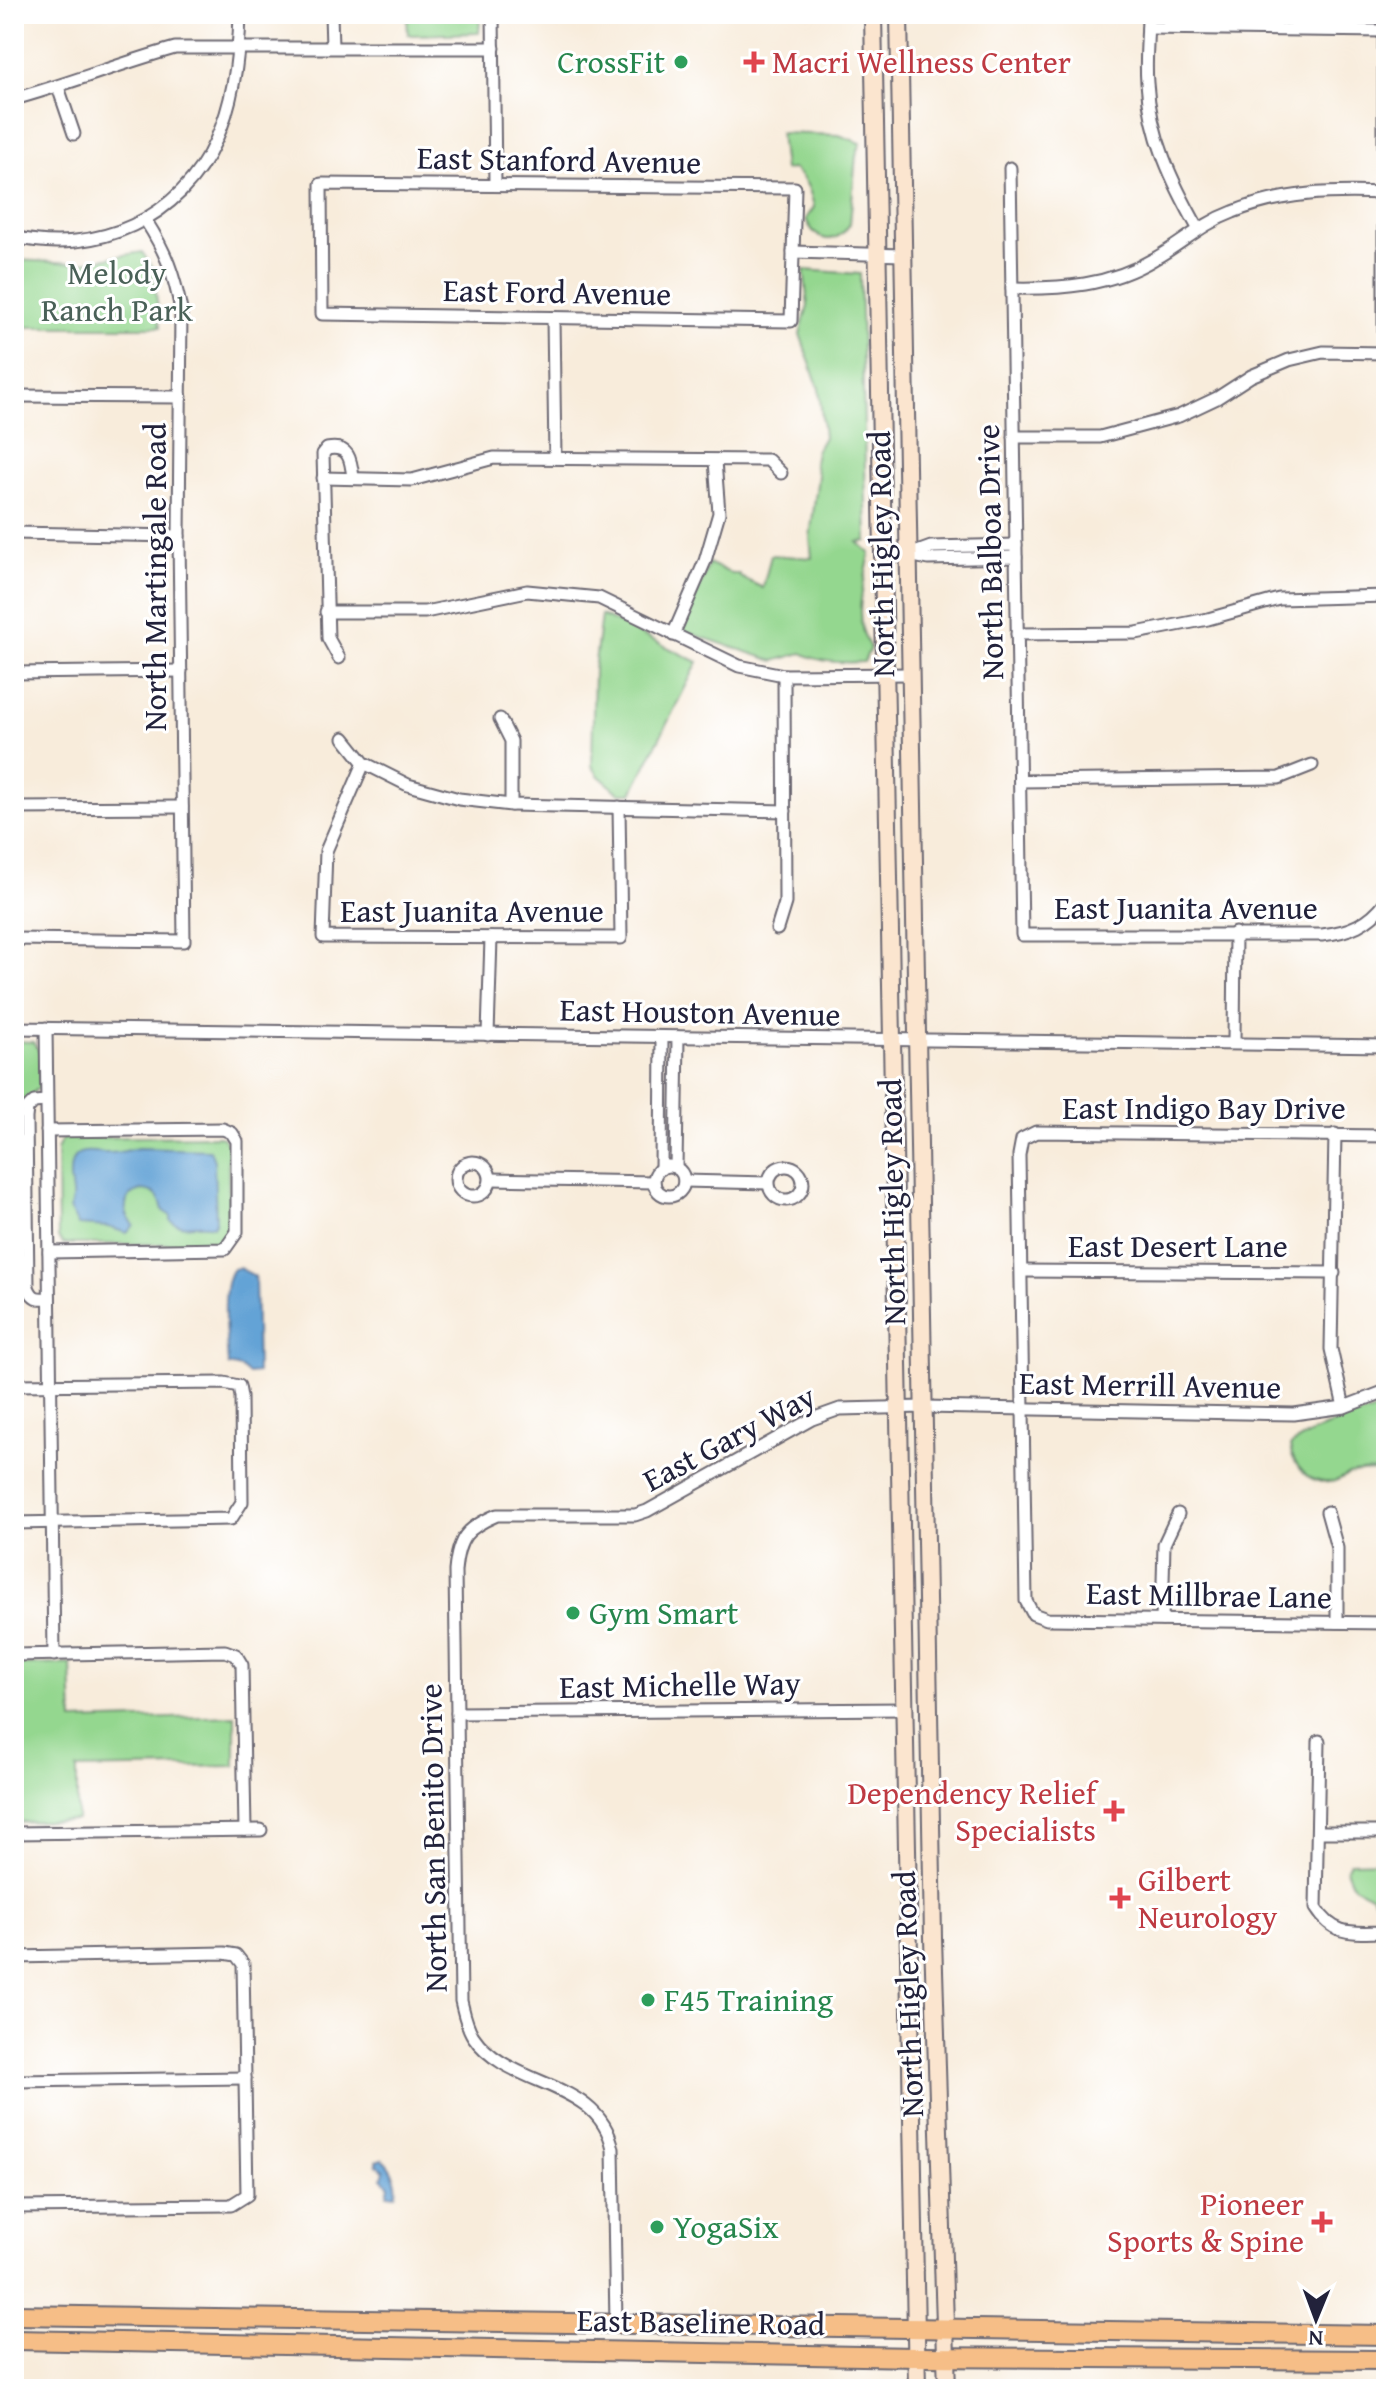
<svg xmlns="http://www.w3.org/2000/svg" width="1400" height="2403" viewBox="0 0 1400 2403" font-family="'Gentium Book Plus',serif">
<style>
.green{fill:#94d78f;stroke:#5b7c65;stroke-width:2}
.water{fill:#63a3d6;stroke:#426288;stroke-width:2}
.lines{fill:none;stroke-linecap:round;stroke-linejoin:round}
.street-casing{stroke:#6d6973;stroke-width:15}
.secondary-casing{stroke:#6d6973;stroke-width:20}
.primary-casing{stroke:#6d6973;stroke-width:22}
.street{stroke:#fff;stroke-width:11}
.secondary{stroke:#fbe5cf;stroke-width:16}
.primary{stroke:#f6be87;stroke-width:18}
.leisure-dot{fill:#2e9e5b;stroke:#fff;stroke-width:3}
.health-dot{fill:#e0444e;stroke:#fff;stroke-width:3}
.labels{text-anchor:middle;stroke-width:6;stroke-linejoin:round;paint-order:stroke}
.leisure-label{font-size:32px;fill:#27864d;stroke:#fff;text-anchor:start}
.health-label{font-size:32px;fill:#be3a42;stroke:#fff;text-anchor:start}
.street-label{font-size:32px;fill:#22223b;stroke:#fff}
.park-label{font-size:32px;fill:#4a6158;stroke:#fff}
</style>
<rect width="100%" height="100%" fill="#fff"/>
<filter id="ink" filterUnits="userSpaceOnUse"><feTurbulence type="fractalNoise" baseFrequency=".0125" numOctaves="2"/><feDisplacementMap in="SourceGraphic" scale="16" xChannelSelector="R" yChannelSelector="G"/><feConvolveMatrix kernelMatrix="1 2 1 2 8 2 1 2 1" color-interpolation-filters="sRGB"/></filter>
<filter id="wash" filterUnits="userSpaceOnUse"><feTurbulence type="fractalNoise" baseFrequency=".006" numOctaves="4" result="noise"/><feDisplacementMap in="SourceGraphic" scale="32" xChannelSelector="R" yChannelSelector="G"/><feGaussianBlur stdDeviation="1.8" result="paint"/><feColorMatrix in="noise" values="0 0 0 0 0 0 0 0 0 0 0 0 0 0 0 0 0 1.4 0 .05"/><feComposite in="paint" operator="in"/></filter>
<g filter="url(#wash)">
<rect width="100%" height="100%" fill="#f8ecdb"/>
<g class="green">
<path d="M407 14H476L480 19 479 33 412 35 408 34Z"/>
<path d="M780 133 839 135 861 143 856 155 850 224C835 247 816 242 806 219L814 207C810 190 807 180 793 169L784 170Z"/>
<path d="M142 252 153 268 160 327H14V260L78 263Z"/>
<path d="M804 270 860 274 867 541 858 542 870 553C864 588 851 616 870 648L864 662C843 663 819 663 802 653L774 661 683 631 709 563 732 574H740V577L763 588 771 555 812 558 810 537 818 476 814 464 816 451 824 437 819 389 800 334 808 306Z"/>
<path d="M601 615 698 662 632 793H619L599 776 592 766 594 670Z"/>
<path d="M14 1041 33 1042 40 1052 39 1087 25 1101 21 1112H14Z"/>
<path d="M219 1136 223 1137 228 1145 229 1234 220 1244H63L58 1238 57 1150 61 1141 66 1138Z"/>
<path d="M1386 1408V1471C1375 1471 1364 1471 1353 1473 1346 1474 1342 1479 1335 1481 1311 1487 1293 1467 1290 1446 1321 1424 1351 1418 1386 1408Z"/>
<path d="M71 1664 73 1721 235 1716V1766L77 1769V1820L14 1822V1665Z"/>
<path d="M1386 1861V1906L1382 1909 1371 1895 1353 1886 1346 1869 1350 1862Z"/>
</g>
<g class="water">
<path d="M138 1148 210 1150 214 1161 216 1221 213 1226C197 1221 184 1231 171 1221V1216L163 1211C161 1198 156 1191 142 1190 123 1194 121 1212 134 1225L127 1233 108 1227 78 1225 69 1209C75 1198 71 1191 70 1179 69 1148 82 1151 106 1153 117 1154 128 1150 138 1148Z"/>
<path d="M239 1268 255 1276 257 1373 248 1374 241 1368 228 1365C227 1343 219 1286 233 1269Z"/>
<path d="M382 2159C391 2167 400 2183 395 2195L387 2194 389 2185 382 2178 384 2170 376 2164V2161Z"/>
</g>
</g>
<g filter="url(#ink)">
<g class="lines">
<defs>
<g id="street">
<path d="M331 14 332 47"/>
<path d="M493 14 495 185"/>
<path d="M1148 14C1148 37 1145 60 1147 83 1150 136 1172 182 1198 228"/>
<path d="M1148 28 1386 31"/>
<path d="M58 87 74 134"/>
<path d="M14 99C69 84 121 63 175 48H494"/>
<path d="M1010 168 1022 935H1322C1349 932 1369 924 1386 901"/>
<path d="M321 184 795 188 791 321 322 314Z"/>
<path d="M14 237C97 256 181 219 216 140 234 101 239 56 240 14"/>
<path d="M793 252 903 255"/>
<path d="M1012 288C1062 289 1109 286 1154 259 1183 243 1201 224 1233 212 1282 192 1332 191 1384 193"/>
<path d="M553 318 555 457"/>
<path d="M14 396 181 397"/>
<path d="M1014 437H1100L1179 416 1217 398 1251 376 1289 360 1323 352 1384 353V14"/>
<path d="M323 478 412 480 494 458 768 460 781 473"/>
<path d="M14 533 179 536"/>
<path d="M909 555 931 547 1016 545"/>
<path d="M884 556 909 555 928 559 1016 557"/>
<path d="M326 612H425L527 591 599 598 739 666 784 675 911 674"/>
<path d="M1017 634 1136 633 1208 619 1279 599 1386 596"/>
<path d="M673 635 705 561 719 513 715 461"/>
<path d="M339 658 328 638 323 454 327 449C349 445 351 459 353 478"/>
<path d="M14 673 181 671"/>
<path d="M500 719 511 741V805"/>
<path d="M344 738 364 763 408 785 459 799 511 805 785 811"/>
<path d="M364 763 326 851 323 937 621 938 619 807"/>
<path d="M1020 781 1279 778 1312 765"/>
<path d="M14 808 182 807"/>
<path d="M777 929 785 903 784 675"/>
<path d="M14 939 184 941 179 536 181 310C174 274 166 252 146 221"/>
<path d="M14 1028 1386 1046"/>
<path d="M46 1028 54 1655"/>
<path d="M488 1035 491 938"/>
<path d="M1234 1042 1235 933"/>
<path d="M46 1101 34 1102 27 1109 26 1118 28 1287C33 1299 37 1299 49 1298"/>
<path d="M47 1131 223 1129 232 1133 237 1141V1232L225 1249 49 1252"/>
<path d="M1335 1134 1331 1349 1344 1407"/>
<path d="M1386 1136 1036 1132 1022 1139 1019 1155 1026 1601 1033 1614 1047 1619 1386 1623"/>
<circle cx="473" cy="1179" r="17"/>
<circle cx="786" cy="1183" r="17"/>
<circle cx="669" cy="1181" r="15"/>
<path d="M676 1168 678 1037"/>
<path d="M661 1169 662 1037"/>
<path d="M491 1179 654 1182"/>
<path d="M684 1181 768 1183"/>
<path d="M1022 1271 1334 1273"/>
<path d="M14 1385 224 1383 239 1386 241 1397 242 1502 231 1519 14 1523"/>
<path d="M1327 1512 1337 1548V1622"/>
<path d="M1162 1620 1164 1544 1178 1514"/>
<path d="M14 1655 225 1651 236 1655 242 1665 245 1830"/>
<path d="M457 1713 904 1709"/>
<path d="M1319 1741 1316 1908C1335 1938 1354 1932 1386 1932"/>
<path d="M1318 1832H1386"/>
<path d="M14 1833 261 1830"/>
<path d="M14 1957 224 1953 236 1955 243 1964 247 2195 231 2205 14 2207"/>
<path d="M14 2081 245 2078"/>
<path d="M616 2324 613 2149C599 2078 508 2089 473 2036 466 2025 464 2013 461 2001L455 1571C458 1538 466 1528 497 1515H635L647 1511 812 1419 840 1409 924 1407 1294 1414 1344 1407 1386 1391"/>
</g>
<g id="secondary">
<path d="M873 14 917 2389"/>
<path d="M899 14 933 1938 947 2389"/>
</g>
<g id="primary">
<path d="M14 2315 1386 2335"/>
<path d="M14 2340 916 2357 1386 2360"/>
</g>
</defs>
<use href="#street" class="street-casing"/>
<use href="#secondary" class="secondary-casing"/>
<use href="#primary" class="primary-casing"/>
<use href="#street" class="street"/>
<use href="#secondary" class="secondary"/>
<use href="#primary" class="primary"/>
</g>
</g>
<g class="leisure-dot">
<circle cx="681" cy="62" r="8"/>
<circle cx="573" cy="1613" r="8"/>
<circle cx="648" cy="2000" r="8"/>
<circle cx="657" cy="2227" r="8"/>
</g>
<g class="health-dot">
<path d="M750 50h8v8h8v8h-8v8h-8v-8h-8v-8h8z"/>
<path d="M1110 1799h8v8h8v8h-8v8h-8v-8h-8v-8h8z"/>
<path d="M1116 1886h8v8h8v8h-8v8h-8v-8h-8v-8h8z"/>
<path d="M1318 2210h8v8h8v8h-8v8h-8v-8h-8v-8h8z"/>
</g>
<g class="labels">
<g class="leisure-label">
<text x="665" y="73" text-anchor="end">CrossFit</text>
<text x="589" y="1624">Gym Smart</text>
<text x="664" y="2011">F45 Training</text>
<text x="673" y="2238">YogaSix</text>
</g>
<g class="health-label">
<text x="772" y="73">Macri Wellness Center</text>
<text x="1096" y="1804" text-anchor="end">Dependency Relief<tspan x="1096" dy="37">Specialists</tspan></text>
<text x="1138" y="1891">Gilbert<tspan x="1138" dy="37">Neurology</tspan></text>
<text x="1304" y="2215" text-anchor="end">Pioneer<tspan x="1304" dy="37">Sports &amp; Spine</tspan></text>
</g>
<g class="street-label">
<text transform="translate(559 160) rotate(1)" y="11">East Stanford Avenue</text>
<text transform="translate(557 292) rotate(1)" y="11">East Ford Avenue</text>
<text transform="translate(990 552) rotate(-91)" y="11">North Balboa Drive</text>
<text transform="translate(881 554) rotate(-91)" y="11">North Higley Road</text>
<text transform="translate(155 577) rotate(-90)" y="11">North Martingale Road</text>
<text x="1186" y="919">East Juanita Avenue</text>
<text x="472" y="922">East Juanita Avenue</text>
<text transform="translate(700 1012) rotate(1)" y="11">East Houston Avenue</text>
<text x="1204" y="1119">East Indigo Bay Drive</text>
<text transform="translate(892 1202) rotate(-91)" y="11">North Higley Road</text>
<text x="1178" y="1257">East Desert Lane</text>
<text transform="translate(1150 1385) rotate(1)" y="11">East Merrill Avenue</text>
<text transform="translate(729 1438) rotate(-28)" y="11">East Gary Way</text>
<text transform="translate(1209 1595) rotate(1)" y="11">East Millbrae Lane</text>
<text transform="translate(680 1685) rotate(-1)" y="11">East Michelle Way</text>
<text transform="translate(433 1838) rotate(-91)" y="11">North San Benito Drive</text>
<text transform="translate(908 1994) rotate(-92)" y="11">North Higley Road</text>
<text transform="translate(701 2322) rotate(1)" y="11">East Baseline Road</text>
</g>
<g class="park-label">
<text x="117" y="284">Melody<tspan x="117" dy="37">Ranch Park</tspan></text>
</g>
</g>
<rect width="1400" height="2403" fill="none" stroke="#fff" stroke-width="48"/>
<g transform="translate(1316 2319) rotate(181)" stroke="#ffffff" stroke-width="6" paint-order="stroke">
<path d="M0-6L14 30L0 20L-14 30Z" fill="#22223b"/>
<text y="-12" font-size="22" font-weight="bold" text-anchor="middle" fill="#22223b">N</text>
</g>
</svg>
